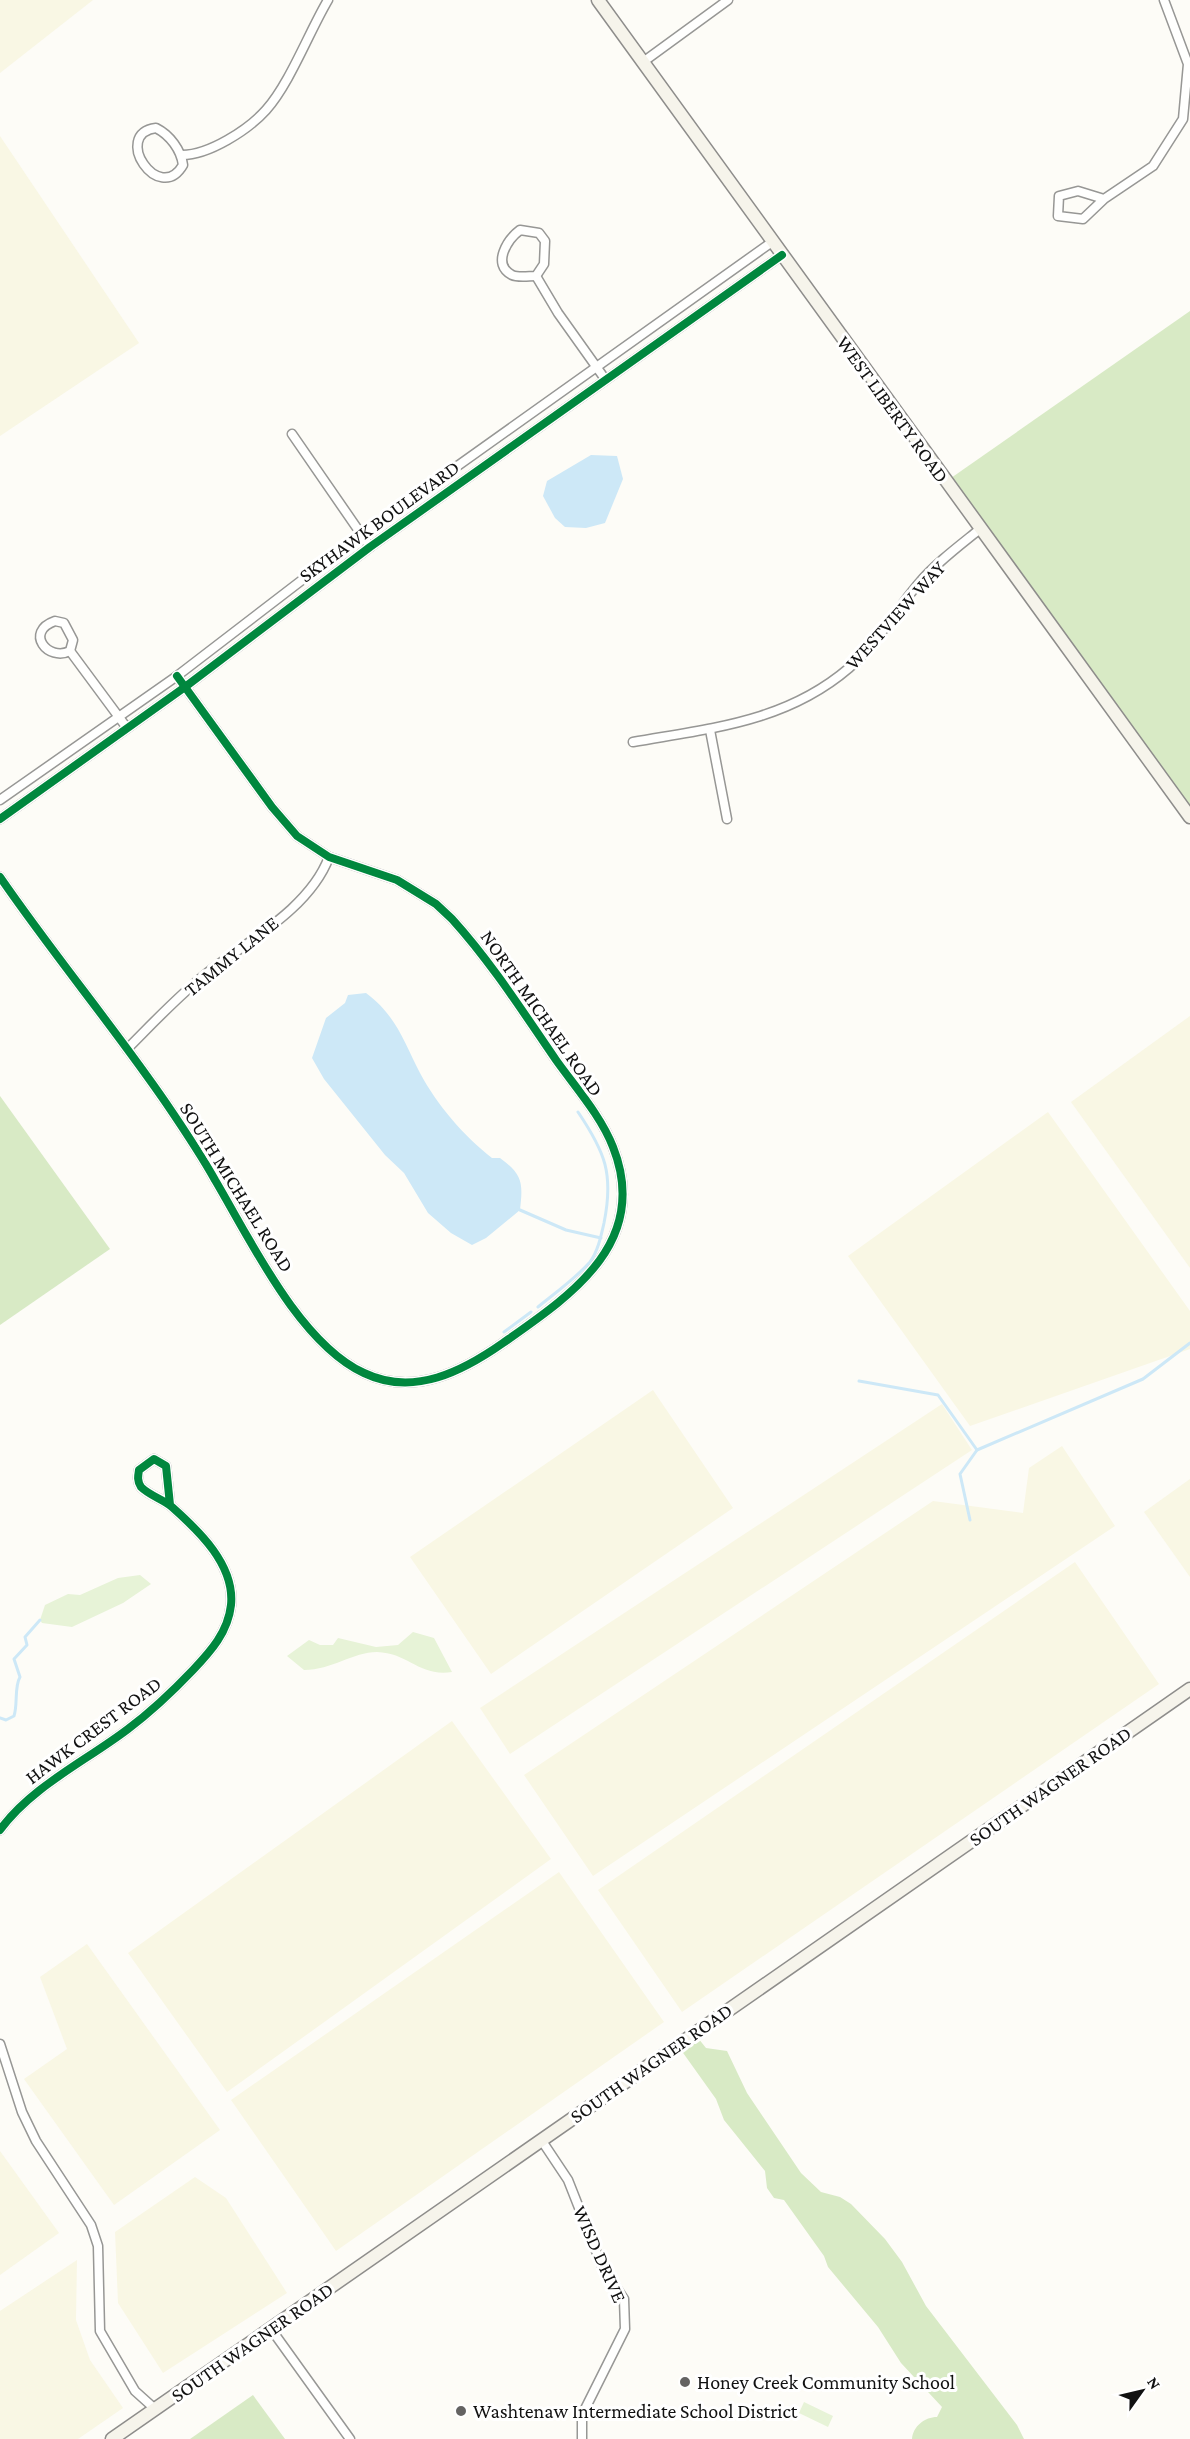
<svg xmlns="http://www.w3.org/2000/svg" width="1190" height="2439" viewBox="0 0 1190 2439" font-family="'Crimson Pro',serif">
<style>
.farmland{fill:#f9f7e4}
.green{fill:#e7f3d7}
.forest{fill:#d8eac5}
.water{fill:#cde8f7}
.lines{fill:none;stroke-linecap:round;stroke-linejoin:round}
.stream{stroke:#cde8f7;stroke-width:3}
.street-casing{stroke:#979795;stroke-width:11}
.secondary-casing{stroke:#8e8d8b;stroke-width:15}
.street{stroke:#fffffe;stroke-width:8}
.secondary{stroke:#f6f4eb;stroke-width:12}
.cycleway-casing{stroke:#fff;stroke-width:11}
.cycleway{stroke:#00873e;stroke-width:8}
.poi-dot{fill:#646362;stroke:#fff;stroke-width:2}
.labels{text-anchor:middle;stroke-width:6;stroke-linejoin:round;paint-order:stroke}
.street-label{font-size:20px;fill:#111;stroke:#fff}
.poi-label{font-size:20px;fill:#111;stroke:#fff;text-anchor:start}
</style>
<rect width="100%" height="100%" fill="#fdfcf7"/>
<g class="farmland">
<path d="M0 0H93L0 73Z"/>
<path d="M0 136 139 343 0 436Z"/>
<path d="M1190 1016V1268L1071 1102Z"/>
<path d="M1048 1112 1190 1311V1349L970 1426 848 1256Z"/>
<path d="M653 1390 733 1508 491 1674 410 1557Z"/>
<path d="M942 1404 972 1450 510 1754 480 1708Z"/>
<path d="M1062 1446 1115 1526 593 1876 524 1775 933 1501 1023 1513 1029 1468Z"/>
<path d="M1190 1479V1577L1144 1512Z"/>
<path d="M1075 1562 1159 1684 682 2012 598 1890Z"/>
<path d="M452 1721 551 1859 227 2092 128 1953Z"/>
<path d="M559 1872 664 2022 336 2251 231 2100Z"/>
<path d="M87 1944 220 2130 114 2205 24 2079 67 2049 40 1977Z"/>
<path d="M0 2151 59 2233 0 2275Z"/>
<path d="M195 2177 226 2198 287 2293 163 2373 118 2303 115 2232Z"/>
<path d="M77 2260 76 2320 90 2360 123 2408 78 2439H0V2311Z"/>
</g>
<g class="green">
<path d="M140 1575 151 1584 123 1603 72 1627 42 1623 40 1620 45 1605 68 1594 80 1595 118 1578Z"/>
<path d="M413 1632 434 1638 452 1672C419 1677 409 1653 377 1652 353 1652 332 1670 304 1670L287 1656 309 1640 320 1645H333L338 1638 376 1647 398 1645Z"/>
<path d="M804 2402 833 2416 828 2427 799 2413Z"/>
</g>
<g class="forest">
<path d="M1190 311V809L951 478Z"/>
<path d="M0 1096 110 1249 0 1325Z"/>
<path d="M698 2038 706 2048 727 2051 747 2093 801 2173 821 2192 840 2197 851 2204 885 2239 902 2262 926 2306 1017 2425 1024 2439H912C913 2426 925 2417 937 2417L942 2407 901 2363 878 2327 828 2267 824 2256 784 2200 774 2198 767 2188 765 2171 724 2120 716 2099 681 2050Z"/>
<path d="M253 2395 285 2439H190Z"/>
</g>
<g class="water">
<path d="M591 455 617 456 623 479 605 523 586 528 565 527 555 518 543 496 547 481Z"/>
<path d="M366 993C396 1015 404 1042 420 1073 437 1105 464 1136 492 1158H500C523 1175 523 1183 520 1210L486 1238 472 1245 451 1233 428 1213 404 1173 385 1155 324 1079 312 1058 326 1018 345 1003 348 995Z"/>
</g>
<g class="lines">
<g class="stream">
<path d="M520 1210 566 1230 601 1238"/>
<path d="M538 1307C555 1293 575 1279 590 1262 598 1251 601 1236 604 1223 614 1174 605 1152 578 1112"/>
<path d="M504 1332 531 1312"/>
<path d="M859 1381 938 1395 977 1450 1143 1379 1190 1343"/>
<path d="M970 1520 960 1474 977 1450"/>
<path d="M0 1718 6 1720 14 1716C18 1704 14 1687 20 1677L14 1659 27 1645 25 1637 40 1620"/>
</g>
<defs>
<g id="street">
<path d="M643 62 728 0"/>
<path d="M156 128C170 135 181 150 183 165 159 206 111 134 156 128Z"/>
<path d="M182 155C209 155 248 130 266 110 290 83 309 32 328 0"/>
<path d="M1104 199 1078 191 1059 196 1058 216 1083 219 1104 199 1153 166 1183 119 1188 64 1164 0"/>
<path d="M520 230 539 233 545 241 544 264 536 276C529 276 518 278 512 275 491 264 508 239 520 230Z"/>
<path d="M536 276 558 313 605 379"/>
<path d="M292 434 370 547"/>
<path d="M55 621 64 623 73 640 70 651C48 662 24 632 55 621Z"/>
<path d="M70 651 127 728"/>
<path d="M710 730 727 819"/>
<path d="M633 742C712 728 786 722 849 668 877 644 895 611 919 583 936 563 959 546 980 529"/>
<path d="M0 800 177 676 362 534 772 242"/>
<path d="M0 819 185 687 370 547 782 255"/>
<path d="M0 877C53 954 113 1026 166 1103 183 1128 200 1153 215 1180 250 1239 299 1343 364 1373 414 1397 463 1371 503 1343 570 1296 651 1243 613 1147 601 1116 576 1088 556 1060 523 1012 491 962 452 919L436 904 397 880 329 857 297 836 272 807 177 676"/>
<path d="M127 1049C153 1023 178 996 207 973 248 941 310 908 329 857"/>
<path d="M0 1830C31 1787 86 1761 128 1729 152 1711 173 1691 193 1670 211 1651 228 1632 231 1605 235 1565 199 1531 172 1507 163 1499 150 1496 141 1487 137 1481 138 1476 139 1470L154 1459 166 1466 170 1505"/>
<path d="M0 2044 22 2112 36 2141 91 2225 98 2246 100 2331 135 2391 155 2409"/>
<path d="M542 2141 568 2180 602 2266 624 2299 625 2329 582 2415V2439"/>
<path d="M271 2329 350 2439"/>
</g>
<g id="secondary">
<path d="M598 0 1190 817"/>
<path d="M112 2439 1190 1689"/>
</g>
</defs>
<use href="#street" class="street-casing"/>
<use href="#secondary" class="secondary-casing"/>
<use href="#street" class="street"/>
<use href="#secondary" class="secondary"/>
<defs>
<g id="cycleway">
<path d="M0 819 185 687 370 547 782 255"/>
<path d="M0 877C53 954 113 1026 166 1103 183 1128 200 1153 215 1180 250 1239 299 1343 364 1373 414 1397 463 1371 503 1343 570 1296 651 1243 613 1147 601 1116 576 1088 556 1060 523 1012 491 962 452 919L436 904 397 880 329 857 297 836 272 807 177 676"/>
<path d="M0 1830C31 1787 86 1761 128 1729 152 1711 173 1691 193 1670 211 1651 228 1632 231 1605 235 1565 199 1531 172 1507 163 1499 150 1496 141 1487 137 1481 138 1476 139 1470L154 1459 166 1466 170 1505"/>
</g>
</defs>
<use href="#cycleway" class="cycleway-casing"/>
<use href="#cycleway" class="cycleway"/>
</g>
<g class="poi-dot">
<circle cx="685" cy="2382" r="6"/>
<circle cx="461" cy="2411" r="6"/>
</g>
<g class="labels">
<g class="street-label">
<text transform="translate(893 409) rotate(54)" y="7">WEST LIBERTY ROAD</text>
<text transform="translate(379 521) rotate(-36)" y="7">SKYHAWK BOULEVARD</text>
<text transform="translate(895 615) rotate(-48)" y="7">WESTVIEW WAY</text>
<text transform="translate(231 956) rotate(-39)" y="7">TAMMY LANE</text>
<text transform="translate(542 1013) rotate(55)" y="7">NORTH MICHAEL ROAD</text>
<text transform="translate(237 1187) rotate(58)" y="7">SOUTH MICHAEL ROAD</text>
<text transform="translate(93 1730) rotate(-37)" y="7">HAWK CREST ROAD</text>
<text transform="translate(1050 1786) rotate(-35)" y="7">SOUTH WAGNER ROAD</text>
<text transform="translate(651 2063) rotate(-35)" y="7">SOUTH WAGNER ROAD</text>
<text transform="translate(600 2254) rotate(66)" y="7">WISD DRIVE</text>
<text transform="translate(252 2342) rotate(-35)" y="7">SOUTH WAGNER ROAD</text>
</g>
<g class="poi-label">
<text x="697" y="2389">Honey Creek Community School</text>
<text x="473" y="2418">Washtenaw Intermediate School District</text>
</g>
</g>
<g transform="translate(1142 2391) rotate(56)" stroke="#ffffff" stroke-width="4.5" paint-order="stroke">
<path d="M0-4.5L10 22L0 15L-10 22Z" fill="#111111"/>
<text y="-9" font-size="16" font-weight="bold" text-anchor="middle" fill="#111111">N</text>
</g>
</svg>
